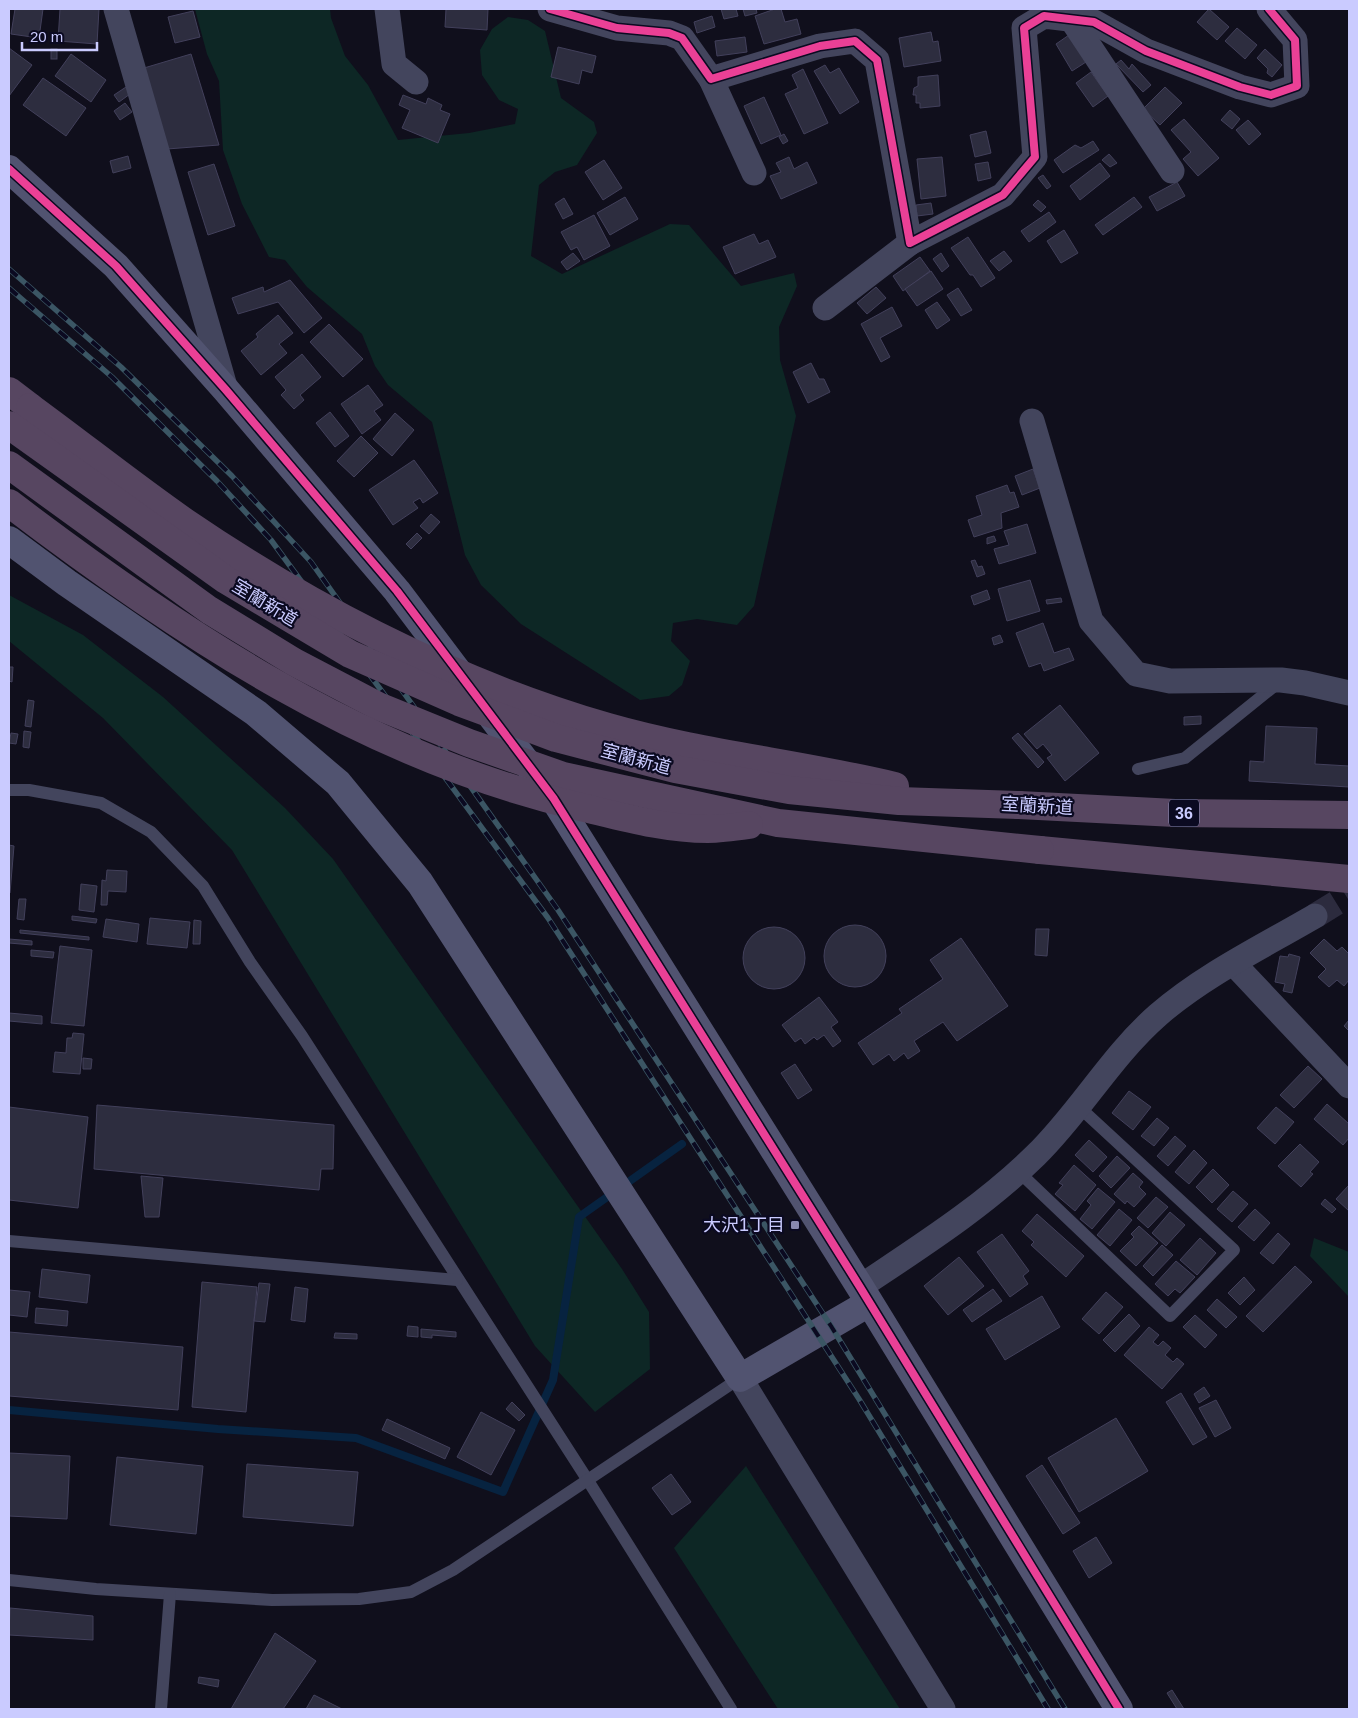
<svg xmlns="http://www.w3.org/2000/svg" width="1358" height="1718" viewBox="0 0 1358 1718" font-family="Helvetica,'Noto Sans JP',sans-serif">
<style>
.green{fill:#0d2725}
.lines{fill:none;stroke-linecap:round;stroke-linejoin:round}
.stream{stroke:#072340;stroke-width:8}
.building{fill:#2d2d3f;stroke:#42405b}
.street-tunnel{stroke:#2c2b3e;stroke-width:25;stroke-dasharray:25 12;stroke-linecap:butt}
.lane{stroke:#43455d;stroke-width:12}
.street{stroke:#43455d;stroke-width:25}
.secondary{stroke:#515370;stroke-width:28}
.highway{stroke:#574661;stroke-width:28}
.rail-casing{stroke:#3b5664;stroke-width:5.5}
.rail{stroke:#0b0a21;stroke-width:4;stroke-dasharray:11;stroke-linecap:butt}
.highway-bridge{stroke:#574661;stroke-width:28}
.cycleway-casing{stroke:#0b0a21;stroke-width:11}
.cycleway{stroke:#ea4096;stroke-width:8}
.poi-dot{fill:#8989b0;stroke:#0b0a21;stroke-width:2}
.labels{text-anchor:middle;stroke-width:4.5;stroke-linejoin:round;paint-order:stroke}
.shield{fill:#0b0a21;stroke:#9191bc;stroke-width:1}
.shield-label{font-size:16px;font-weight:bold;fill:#cacbff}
.street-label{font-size:18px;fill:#cacbff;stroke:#0b0a21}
.poi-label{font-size:18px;fill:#cacbff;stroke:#0b0a21;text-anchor:end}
</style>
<rect width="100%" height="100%" fill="#100f1c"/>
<g class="green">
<path d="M195 9H330L331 18 345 56 368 85 398 140 469 133 515 124 518 109 499 100 482 75 480 50 492 29 508 17 528 20 545 31 561 98 594 122 597 133 577 165 555 172 539 185 531 256 562 274 670 224 689 225 741 286 794 273 797 286 779 327 780 360 796 416 754 606 737 625 697 619 673 623 671 641 690 661 682 685 669 696 640 700 521 624 481 585 465 555 432 422 388 385 375 366 362 334 307 287 285 260 269 257 242 204 223 150 219 81 207 54Z"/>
<path d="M9 595 83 635 163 697 285 808 333 859 622 1269 649 1312 650 1369 595 1412 535 1346 232 850 103 718 9 641Z"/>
<path d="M1314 1238 1349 1252V1297L1310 1256Z"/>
<path d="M746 1466 900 1709H778L674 1548Z"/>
</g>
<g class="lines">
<path class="stream" d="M9 1410 218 1429 356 1438 503 1492 553 1380 579 1217 682 1144"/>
</g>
<g class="building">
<path d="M15 9H43L39 38 11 34Z"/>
<path d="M60 9H99L97 44 58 41Z"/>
<path d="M446 9H488L487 30 445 27Z"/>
<path d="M721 9H736L738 16 724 19Z"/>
<path d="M743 9H756L757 13 745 16Z"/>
<path d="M775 9H781L785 22 797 19 801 34 764 44 755 16Z"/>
<path d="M1209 9 1229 27 1217 40 1197 22Z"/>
<path d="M193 11 200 37 175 43 168 17Z"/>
<path d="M712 16 715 27 697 33 694 22Z"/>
<path d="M1237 28 1257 45 1245 59 1225 41Z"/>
<path d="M931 32 933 42 938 41 941 61 904 67 899 38Z"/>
<path d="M1069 35 1086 62 1072 71 1056 44Z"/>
<path d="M745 37 747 52 717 56 715 41Z"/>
<path d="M558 47 596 56 592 73 582 70 579 84 551 77Z"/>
<path d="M9 48 32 65 9 96Z"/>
<rect x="51" y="49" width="6" height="10"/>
<path d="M1265 49 1282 65 1272 77 1267 73 1268 69 1257 58Z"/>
<path d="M71 54 106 80 91 102 55 76Z"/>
<path d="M191 54 219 145 167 149 144 68Z"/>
<path d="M1121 60 1129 69 1132 64 1151 85 1143 92 1116 64Z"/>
<path d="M825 65 830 73 839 68 859 102 840 114 814 71Z"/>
<path d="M803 69 828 123 804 134 785 94 798 88 792 75Z"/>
<path d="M1091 72 1108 96 1093 107 1076 83Z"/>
<path d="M938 75 940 106 920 108V103H916V95H913L914 88 918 86V77Z"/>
<path d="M43 78 86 108 66 136 23 105Z"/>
<path d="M126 87 130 94 119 102 114 95Z"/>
<path d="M1165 87 1182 103 1160 125 1143 109Z"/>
<path d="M403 95 426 104 428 98 442 105 440 110 450 114 438 143 402 128 410 110 399 105Z"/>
<path d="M764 97 781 135 761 144 744 106Z"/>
<path d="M125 103 132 112 120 120 114 111Z"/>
<path d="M1230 110 1240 119 1232 129 1221 120Z"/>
<path d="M1184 119 1219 158 1198 176 1183 159 1191 152 1171 130Z"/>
<path d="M1248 120 1261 134 1249 145 1236 130Z"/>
<path d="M986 131 991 153 975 157 970 135Z"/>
<path d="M784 134 788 141 783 144 779 137Z"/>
<path d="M1093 141 1099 150 1063 173 1054 160 1075 145 1081 148Z"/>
<path d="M1109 154 1117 163 1110 167 1102 160Z"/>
<path d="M128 156 131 168 113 173 110 161Z"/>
<path d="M789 157 794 169 807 162 817 183 781 199 770 176 781 172 776 163Z"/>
<path d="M942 157 946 196 921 199 917 159Z"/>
<path d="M604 160 622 188 603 200 585 172Z"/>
<path d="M988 162 991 178 978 181 975 164Z"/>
<path d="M1100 163 1110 176 1080 200 1070 186Z"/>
<path d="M214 164 235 226 208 235 188 172Z"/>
<path d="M1043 175 1051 186 1047 189 1038 178Z"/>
<path d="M1177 182 1185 196 1157 211 1149 197Z"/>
<path d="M625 197 638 219 610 235 597 213Z"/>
<path d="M1134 197 1142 207 1103 235 1095 225Z"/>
<path d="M564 198 573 214 563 219 555 204Z"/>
<path d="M1038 200 1046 207 1041 212 1033 205Z"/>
<path d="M931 203 933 214 917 216 916 205Z"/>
<path d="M1049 212 1056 222 1029 242 1021 231Z"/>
<path d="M594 215 610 246 584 260 577 247 571 250 561 232Z"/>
<path d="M1064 230 1078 253 1061 263 1047 241Z"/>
<path d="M754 234 759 244 768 240 776 257 735 274 723 247Z"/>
<path d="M968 237 995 278 981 287 973 275H970L951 248Z"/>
<path d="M1004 251 1012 261 999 271 990 261Z"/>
<path d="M573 253 580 261 567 270 561 262Z"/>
<path d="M941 253 949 266 942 272 933 259Z"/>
<path d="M920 257 930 271 903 291 893 276Z"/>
<path d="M931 271 943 289 917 306 905 289Z"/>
<path d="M290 280 322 318 304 333 278 302 238 314 232 298 263 287 264 292Z"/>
<path d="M876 287 886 298 867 314 857 303Z"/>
<path d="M958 288 972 310 961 316 947 295Z"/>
<path d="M937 302 950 320 937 329 925 310Z"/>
<path d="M892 307 902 326 880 338 890 357 881 362 861 324Z"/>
<path d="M278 315 293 333 279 344 287 353 261 375 241 351 258 337 256 334Z"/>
<path d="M329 324 363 359 343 377 310 342Z"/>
<path d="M302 354 321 377 300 395 304 400 294 409 281 395 286 390 275 377Z"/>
<path d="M811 363 819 379H824L830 392 808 403 793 372Z"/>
<path d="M368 385 383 405 374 411 381 420 362 434 341 404Z"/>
<path d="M330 412 349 436 335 447 316 423Z"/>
<path d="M395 413 414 430 392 456 373 439Z"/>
<path d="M361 436 378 453 354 477 337 461Z"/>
<path d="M414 460 438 493 423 503 420 498 413 502 418 508 393 525 369 490Z"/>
<path d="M1033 469 1040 488 1022 495 1015 476Z"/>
<path d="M1007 485 1010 493 1014 492 1019 507 1001 513 1002 528 974 537 968 520 982 515 976 496Z"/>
<path d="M431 514 440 522 429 534 420 526Z"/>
<path d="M1027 524 1036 553 999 564 994 549 1009 545 1004 531Z"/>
<path d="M417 533 422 538 411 549 406 544Z"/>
<path d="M994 536 996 541 987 544V538Z"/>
<path d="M975 560 978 567 982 566 985 574 977 577 971 561Z"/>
<path d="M1030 580 1040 611 1007 621 998 589Z"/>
<path d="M987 590 990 599 974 605 971 596Z"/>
<path d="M1061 598 1062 602 1047 604 1046 600Z"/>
<path d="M1043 623 1054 653 1069 648 1074 660 1044 671 1041 663 1029 667 1016 633Z"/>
<path d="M1000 635 1003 642 994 645 992 638Z"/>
<path d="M9 667H13L12 682 9 681Z"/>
<path d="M28 700 34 701 31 727 25 726Z"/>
<path d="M1060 705 1099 753 1065 781 1047 758 1052 755 1043 744 1037 749 1024 734Z"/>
<path d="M1201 716V724L1184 725V717Z"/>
<path d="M1266 726 1317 728 1315 764 1349 766V787L1249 781 1250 761 1264 762Z"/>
<path d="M24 731 31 732 29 748 23 747Z"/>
<path d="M11 733 18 734 16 744 9 743Z"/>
<path d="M1018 733 1044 762 1038 768 1012 738Z"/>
<path d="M9 845 14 846 10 893H9Z"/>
<path d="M107 870 127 871 126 892 108 891 107 905H101L102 880 106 881Z"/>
<path d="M81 884 97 886 94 912 79 910Z"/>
<path d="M19 899H26L24 920 17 919Z"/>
<path d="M72 916 97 919 96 923 72 920Z"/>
<path d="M150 918 190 922 187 948 147 944Z"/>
<path d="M106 919 139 924 137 942 103 937Z"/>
<path d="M194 920 201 921 200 944H193Z"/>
<circle cx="855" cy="956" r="31"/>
<circle cx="774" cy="958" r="31"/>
<path d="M1036 929H1049L1047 956 1035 955Z"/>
<path d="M20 930 89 937V940L20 933Z"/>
<path d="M961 938 1008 1006 957 1041 943 1022 914 1041 920 1051 908 1059 904 1053 894 1061 889 1054 873 1065 858 1043 902 1013 899 1009 943 979 930 960Z"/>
<path d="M9 939 32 941V945L9 943Z"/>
<path d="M1324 939 1337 951 1342 947 1349 954V980L1344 986 1337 980 1329 987 1318 977 1326 969 1310 953Z"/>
<path d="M60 946 92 950 84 1026 51 1023Z"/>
<path d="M31 950 54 952 53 958 31 956Z"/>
<path d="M1289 954 1300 957 1292 993 1283 991 1285 984 1275 982 1280 956 1288 957Z"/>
<path d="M819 997 838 1022 831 1027 841 1041 833 1047 824 1035 817 1040 814 1037 805 1044 801 1038 795 1042 782 1025Z"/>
<path d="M9 1013 42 1016V1024L9 1021Z"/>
<path d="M1349 1020V1031L1344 1026Z"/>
<path d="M73 1033 84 1034 80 1074 53 1072 55 1052 66 1053 67 1038H72Z"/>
<path d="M83 1058 92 1059 91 1069H83Z"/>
<path d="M795 1064 812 1090 798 1099 781 1073Z"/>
<path d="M1308 1066 1322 1079 1294 1108 1280 1095Z"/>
<path d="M1129 1091 1151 1107 1133 1130 1112 1113Z"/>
<path d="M1327 1104 1349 1124V1138L1343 1145 1314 1119Z"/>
<path d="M97 1105 334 1125 333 1169H321L319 1190 94 1169Z"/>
<path d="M9 1107 88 1117 78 1208 9 1200Z"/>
<path d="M1276 1107 1294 1122 1275 1144 1257 1128Z"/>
<path d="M1157 1118 1169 1128 1154 1146 1141 1136Z"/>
<path d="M1175 1136 1186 1146 1168 1166 1157 1156Z"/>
<path d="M1089 1140 1107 1157 1093 1172 1075 1155Z"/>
<path d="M1300 1144 1319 1162 1310 1172 1313 1174 1301 1187 1278 1166Z"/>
<path d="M1194 1150 1207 1163 1189 1184 1175 1172Z"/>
<path d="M1117 1156 1130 1168 1111 1188 1099 1176Z"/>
<path d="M1074 1165 1096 1185 1075 1211 1055 1194 1063 1185 1059 1183Z"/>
<path d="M1213 1169 1229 1185 1212 1203 1196 1187Z"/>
<path d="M1133 1173 1143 1182 1139 1187 1146 1194 1134 1207 1127 1201 1125 1204 1114 1194Z"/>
<path d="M141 1176 163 1178 159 1217H145Z"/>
<path d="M1349 1185V1211L1336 1199Z"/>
<path d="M1098 1188 1115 1202 1092 1229 1080 1219 1091 1205 1087 1201Z"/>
<path d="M1233 1191 1248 1204 1232 1222 1217 1209Z"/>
<path d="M1156 1197 1168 1207 1148 1228 1137 1218Z"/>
<path d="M1325 1199 1336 1209 1332 1213 1321 1204Z"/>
<path d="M1119 1209 1132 1220 1110 1246 1097 1235Z"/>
<path d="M1255 1209 1270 1223 1254 1241 1238 1227Z"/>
<path d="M1170 1212 1185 1225 1166 1246 1152 1233Z"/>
<path d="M1037 1214 1084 1256 1066 1277 1031 1245 1034 1242 1022 1231Z"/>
<path d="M1139 1226 1158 1243 1136 1266 1120 1251 1134 1237 1131 1234Z"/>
<path d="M1278 1233 1290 1244 1273 1264 1260 1253Z"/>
<path d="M1002 1234 1029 1271 1023 1276 1028 1284 1010 1297 977 1252Z"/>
<path d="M1200 1238 1216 1253 1197 1275 1180 1260Z"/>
<path d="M1162 1245 1173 1255 1153 1276 1143 1266Z"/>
<path d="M959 1257 984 1286 948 1315 924 1286Z"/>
<path d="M1176 1261 1195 1277 1180 1293 1175 1289 1168 1296 1155 1284Z"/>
<path d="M1295 1266 1312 1282 1263 1332 1246 1316Z"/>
<path d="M42 1269 90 1275 87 1303 39 1297Z"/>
<path d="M1244 1277 1255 1290 1240 1305 1228 1293Z"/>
<path d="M202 1282 257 1287 246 1412 192 1407Z"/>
<path d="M259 1283 270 1284 265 1322 254 1321Z"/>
<path d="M295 1287 308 1289 305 1322 291 1320Z"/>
<path d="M993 1289 1002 1301 972 1322 963 1310Z"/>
<path d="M9 1290 30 1292 27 1317 9 1315Z"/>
<path d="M1106 1292 1123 1307 1099 1334 1082 1319Z"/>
<path d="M1042 1296 1060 1327 1005 1360 986 1329Z"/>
<path d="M1217 1299 1237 1317 1226 1328 1207 1310Z"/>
<path d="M36 1308 68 1311 67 1326 35 1323Z"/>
<path d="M1129 1314 1140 1326 1115 1352 1103 1340Z"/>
<path d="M1195 1315 1217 1335 1205 1348 1183 1327Z"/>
<path d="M408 1326 418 1327V1337L407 1336Z"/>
<path d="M1149 1327 1159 1335 1153 1342 1158 1346 1163 1341 1171 1348 1165 1355 1173 1362 1177 1358 1184 1364 1162 1389 1124 1355Z"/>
<path d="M421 1329 456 1332V1337L432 1335V1338L421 1337Z"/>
<path d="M9 1332 183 1347 178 1410 9 1396Z"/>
<path d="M335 1333 357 1334V1339L334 1338Z"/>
<path d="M1204 1387 1210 1396 1199 1403 1194 1394Z"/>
<path d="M1181 1393 1207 1437 1193 1445 1166 1402Z"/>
<path d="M1216 1400 1231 1428 1215 1437 1199 1408Z"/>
<path d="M512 1402 525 1415 519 1421 506 1409Z"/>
<path d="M481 1412 515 1430 491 1475 457 1457Z"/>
<path d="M1116 1418 1148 1471 1079 1512 1048 1458Z"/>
<path d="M387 1419 450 1448 445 1459 382 1430Z"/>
<path d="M9 1453 70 1456 67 1519 9 1516Z"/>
<path d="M117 1457 203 1466 196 1534 110 1525Z"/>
<path d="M247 1464 358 1472 353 1526 243 1517Z"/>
<path d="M1042 1465 1080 1523 1063 1534 1026 1476Z"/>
<path d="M671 1474 691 1502 672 1515 652 1488Z"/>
<path d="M1096 1537 1112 1563 1089 1578 1073 1551Z"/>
<path d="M10 1608 93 1616V1640L9 1635Z"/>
<path d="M275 1633 316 1661 283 1709H231Z"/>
<path d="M199 1677 219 1680 218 1687 198 1683Z"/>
<path d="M1172 1690 1184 1709H1177L1167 1693Z"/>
<path d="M314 1695 342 1709H306Z"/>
</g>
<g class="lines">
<path class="street-tunnel" d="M1315 916 1349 895"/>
<g class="lane">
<path d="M1138 769 1185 758 1278 683"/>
<path d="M9 790H29L101 803 151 832 203 886 250 962 302 1036 587 1479 731 1709"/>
<path d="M1018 1171 1170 1316 1234 1250 1078 1106"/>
<path d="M9 1241 457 1280"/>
<path d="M9 1580 96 1589 272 1600 359 1599 411 1592 453 1570 740 1378"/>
<path d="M161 1709 170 1594"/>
</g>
<g class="street">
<path d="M116 9 226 390"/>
<path d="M387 9 394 64 416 82"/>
<path d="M550 9 617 28 669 33 682 38 711 79 820 46 855 41 877 60 910 243 1003 195 1035 157 1024 28 1044 16 1094 22 1146 51 1240 87 1271 95 1297 86 1295 40 1269 9"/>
<path d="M1072 20 1172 171"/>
<path d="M711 79 754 173"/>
<path d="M825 308 910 243"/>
<path d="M1032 421 1091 621 1136 674 1170 681 1281 680 1305 683 1349 693"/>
<path d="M1234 964 1349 1086"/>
<path d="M860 1287C921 1246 983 1207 1036 1155 1080 1112 1111 1056 1158 1015 1204 975 1262 947 1315 916"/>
<path d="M740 1378 943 1709"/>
</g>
<g class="secondary">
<path d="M9 169 116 266 226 390 397 591 554 799 860 1287 1119 1709"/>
<path d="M9 540 67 583 256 713 338 783 420 883 740 1378 869 1303"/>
</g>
<g class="highway">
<path d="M9 391 30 407"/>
<path d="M1019 805 1175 813 1349 815"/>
<path d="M1040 850 1349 879"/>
</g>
<defs>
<g id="rail">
<path d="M9 269 121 367 232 476 311 562 558 910 831 1326 1065 1709"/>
<path d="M9 288 112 377 217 481 271 540 548 918 859 1399 1048 1709"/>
</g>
</defs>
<use href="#rail" class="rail-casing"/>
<use href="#rail" class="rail"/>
<g class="highway-bridge">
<path d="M30 407C82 445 132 485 185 522 314 610 457 683 608 727 702 754 800 763 895 786"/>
<path d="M9 425 226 580 350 654 459 702 556 738 675 769 789 790 899 801 1019 805"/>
<path d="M9 465 209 610 294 662 378 706 469 743 563 776 778 823 1040 850"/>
<path d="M9 503C181 634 368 758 581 807 623 817 665 829 708 829 721 829 735 827 749 825"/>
</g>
<defs>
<g id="cycleway">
<path d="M550 9 617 28 669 33 682 38 711 79 820 46 855 41 877 60 910 243 1003 195 1035 157 1024 28 1044 16 1094 22 1146 51 1240 87 1271 95 1297 86 1295 40 1269 9"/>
<path d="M9 169 116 266 226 390 397 591 554 799 860 1287 1119 1709"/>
</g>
</defs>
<use href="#cycleway" class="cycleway-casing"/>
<use href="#cycleway" class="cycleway"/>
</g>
<rect class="poi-dot" x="790" y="1220" width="10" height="10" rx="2.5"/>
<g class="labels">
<rect class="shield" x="1169" y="799.5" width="30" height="27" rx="4"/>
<g class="shield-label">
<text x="1184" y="819">36</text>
</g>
<g class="street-label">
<text transform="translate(265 603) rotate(31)" y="6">室蘭新道</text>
<text transform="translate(636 759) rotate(15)" y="6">室蘭新道</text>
<text transform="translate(1037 806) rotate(3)" y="6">室蘭新道</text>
</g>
<g class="poi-label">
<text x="785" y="1231">大沢1丁目</text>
</g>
</g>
<rect width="1358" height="1718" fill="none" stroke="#cacbff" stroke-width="20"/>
<path d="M22 42v8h75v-8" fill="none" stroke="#cacbff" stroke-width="2.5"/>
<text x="30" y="42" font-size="15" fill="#cacbff" stroke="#0b0a21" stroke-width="4" paint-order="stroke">20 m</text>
</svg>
